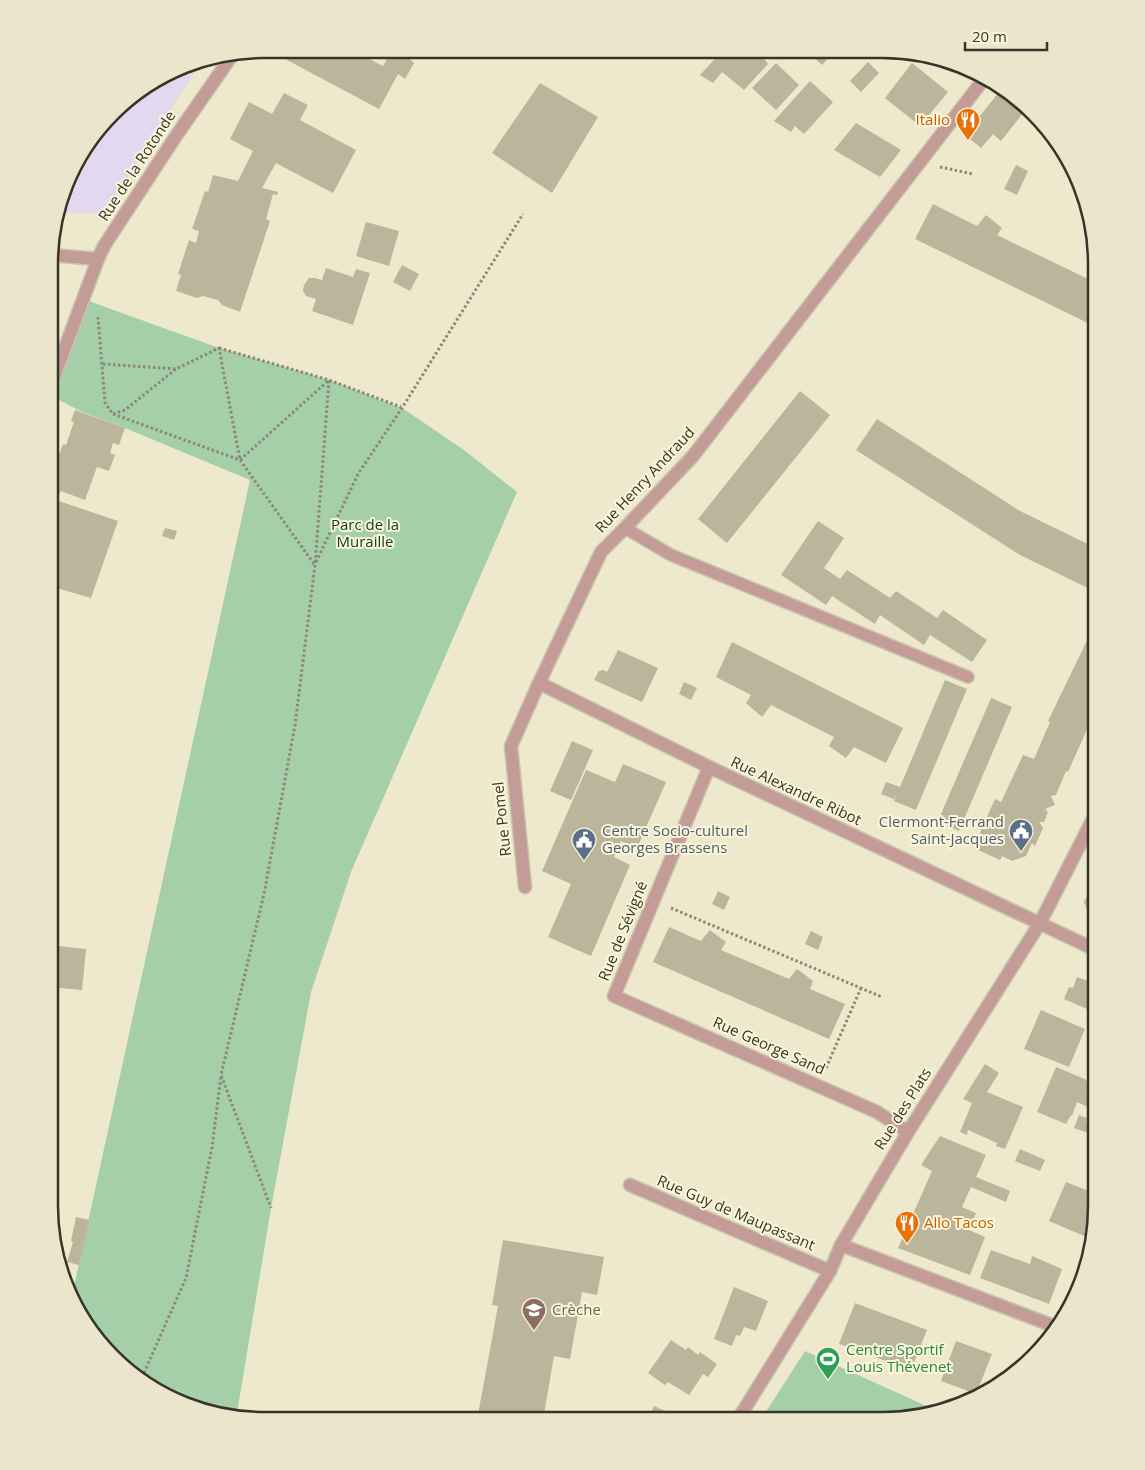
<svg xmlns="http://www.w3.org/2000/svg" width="1145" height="1470" viewBox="0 0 1145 1470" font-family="'Open Sans',sans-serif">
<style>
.education{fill:#e0d9ef}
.green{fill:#a4cfa8}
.building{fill:#bbb59b}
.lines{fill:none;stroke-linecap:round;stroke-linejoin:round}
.service-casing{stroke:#c9c4ac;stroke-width:14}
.minor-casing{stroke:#c9c4ac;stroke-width:15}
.path{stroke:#8c8875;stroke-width:3;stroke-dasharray:2.5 2.5;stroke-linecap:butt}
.service{stroke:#c49c97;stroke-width:11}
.minor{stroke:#c49c97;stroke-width:12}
.labels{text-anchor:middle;stroke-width:4;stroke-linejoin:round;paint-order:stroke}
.food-label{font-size:15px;fill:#c56008;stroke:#fbf5d9;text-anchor:end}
.street-label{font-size:15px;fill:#37352a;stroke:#fbf5d9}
.park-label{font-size:15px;fill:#11421b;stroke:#fbf5d9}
.service-label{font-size:15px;fill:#4e5e75;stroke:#fbf5d9;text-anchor:end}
.education-label{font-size:15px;fill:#785e54;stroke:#fbf5d9;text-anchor:start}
.leisure-label{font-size:15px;fill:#27864d;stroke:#fbf5d9;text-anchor:start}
.rim{fill:none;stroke:#37352a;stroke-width:2.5}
</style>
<rect width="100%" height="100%" fill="#eee8cc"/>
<path class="education" d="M203 59 104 214 59 212 77 156 122 102 194 60Z"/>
<g class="green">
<path d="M83 299 219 348 329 380 402 408 464 450 517 492 351 872 311 992 271 1208 236 1419 144 1385 102 1348 71 1300 250 480 125 428 80 411 50 395V388Z"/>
<path d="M805 1351 933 1409 882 1421H760Z"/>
</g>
<g class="building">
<path d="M293 49H350L383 66 392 49H399L414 63 405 79 398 74 379 109 287 60Z"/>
<path d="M723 50H757L768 64 744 90 722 72 713 83 700 75Z"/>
<path d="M814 50H835L822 65 810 54Z"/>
<path d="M868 62 879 73 861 92 850 81Z"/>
<path d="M776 63 799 85 776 110 752 88Z"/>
<path d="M912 63 948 92 920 126 885 98Z"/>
<path d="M810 81 833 102 804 134 795 126 791 132 774 121Z"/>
<path d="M540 83 598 117 552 193 492 153Z"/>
<path d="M1003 87 1027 108 1001 141 993 134 981 148 965 135Z"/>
<path d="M284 93 308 105 300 120 356 150 333 193 276 163 262 188 278 192 277 195 273 194 266 219 270 221 240 312 222 305 218 300 203 296 197 298 176 291 181 275 178 274 189 240 196 243 199 231 192 229 205 191 208 192 213 175 238 181 253 151 230 139 249 102 272 114Z"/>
<path d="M856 123 901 150 880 177 834 150Z"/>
<path d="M1016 165 1028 171 1017 195 1004 189Z"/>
<path d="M933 204 977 226 986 215 1002 228 997 235 1086 278 1096 268V327L915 239Z"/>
<path d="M366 222 399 231 389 266 356 256Z"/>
<path d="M402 265 419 274 410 291 393 282Z"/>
<path d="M326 268 353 277 356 269 370 273 353 325 312 311 316 299 306 296 303 291 304 285 309 278H315L322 280Z"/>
<path d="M800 391 830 415 727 543 698 519Z"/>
<path d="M75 410 125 428 119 445 113 443 110 453 115 455 109 471 97 467 85 500 61 491 59 495 50 492V472L58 452 60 453 63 444 66 445 74 422 71 421Z"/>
<path d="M877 419 1020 511 1096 548V592L1020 555 856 450Z"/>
<path d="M50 498 118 521 91 598 50 586Z"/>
<path d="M818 521 844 538 824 568 840 579 847 570 890 598 896 591 937 618 943 610 987 640 972 662 930 635 924 645 880 615 875 624 832 596 826 605 781 575Z"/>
<path d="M165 528 177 531 174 540 162 536Z"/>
<path d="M1096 622V709L1068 772 1066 771 1056 795 1051 796 1055 805 1045 809 1048 812 1044 822H1039L1043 828 1035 846 1032 843 1026 856 1012 861 1002 856 1000 860 978 850 975 844 995 799 1001 802 1023 755 1034 759 1050 722 1048 721Z"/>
<path d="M732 642 903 728 886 763 854 747 846 758 829 746 834 737 771 705 762 717 746 703 751 695 716 677Z"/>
<path d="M618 650 658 668 642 702 594 680 599 671 603 670 607 672Z"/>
<path d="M945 680 967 689 916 810 894 801 897 793 894 799 881 794 886 782 900 787Z"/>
<path d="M684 682 697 688 691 700 679 694Z"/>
<path d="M991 698 1012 707 959 831 938 821Z"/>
<path d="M572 741 593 750 571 800 550 791Z"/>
<path d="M623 764 666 782 637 848 621 841 614 857 630 865 591 956 548 937 571 884 542 871 586 770 615 782Z"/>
<path d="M1096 885V923L1091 921 1084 902 1091 887Z"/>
<path d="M718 891 730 897 724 910 712 904Z"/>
<path d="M669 927 701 941 710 930 726 942 721 950 789 979 797 969 813 981 810 989 845 1004 829 1039 653 962Z"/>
<path d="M811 931 823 937 818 950 805 944Z"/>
<path d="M49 945 86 949 82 990 49 987Z"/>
<path d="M1091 975 1096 978V1013L1064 999 1069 987 1073 988 1077 977 1088 981Z"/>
<path d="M1041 1010 1085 1029 1069 1067 1024 1049Z"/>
<path d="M985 1064 999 1073 987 1092 1023 1107 1005 1149 996 1146 997 1143 968 1130 967 1135 960 1132 972 1103 963 1099Z"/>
<path d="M1056 1067 1087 1080 1086 1082 1094 1085 1092 1090 1096 1092 1091 1106 1088 1107 1077 1102 1072 1116 1071 1115 1066 1124 1037 1112Z"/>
<path d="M1079 1115 1087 1118 1086 1122 1096 1126V1136L1074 1128Z"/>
<path d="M940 1136 986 1155 976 1177 1010 1191 1006 1202 971 1187 962 1207 976 1213 972 1223 958 1217 955 1224 985 1237 970 1275 898 1248 932 1171 921 1165Z"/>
<path d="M1020 1149 1045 1160 1040 1171 1015 1161Z"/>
<path d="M1066 1182 1096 1194V1221L1089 1238 1049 1221Z"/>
<path d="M76 1217 89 1220 79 1265 67 1262 73 1242 71 1241Z"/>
<path d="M503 1240 604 1257 597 1295 582 1292 570 1359 554 1356 543 1420H477L498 1306 492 1305Z"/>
<path d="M991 1250 1030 1264 1032 1256 1062 1269 1049 1304 980 1278Z"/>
<path d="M734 1287 768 1301 756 1331 744 1327 740 1336 736 1335 732 1346 714 1339Z"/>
<path d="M855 1303 927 1330 911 1370 839 1344Z"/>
<path d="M671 1340 686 1350 688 1347 698 1355 700 1352 717 1364 708 1377 703 1374 689 1395 668 1382 665 1385 648 1373Z"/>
<path d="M956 1341 992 1354 976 1394 941 1381Z"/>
<path d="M654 1406 676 1416 673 1421H647Z"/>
</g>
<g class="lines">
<defs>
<path id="service" d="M625 528 671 555 968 677"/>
<g id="minor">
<path d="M885 51 887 52"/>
<path d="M51 255 98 259"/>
<path d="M50 388 98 259 104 246 176 136 233 54"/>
<path d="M539 683 709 767 1096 950"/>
<path d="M709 767 614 996 877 1112 908 1132"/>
<path d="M525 887 511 746 539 683 601 552 625 528 693 456 984 79"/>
<path d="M630 1185 830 1271"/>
<path d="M841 1245 1059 1328"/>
<path d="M737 1421 830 1271 841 1245 908 1132 1040 923 1096 813"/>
</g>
</defs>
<use href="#service" class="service-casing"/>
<use href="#minor" class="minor-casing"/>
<g class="path">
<path d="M940 167 973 174"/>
<path d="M98 317 105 403 113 414 125 410 176 369 219 348 240 460 329 380 315 565 295 725 264 894 221 1075 271 1208"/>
<path d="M219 348 329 380 401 407"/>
<path d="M103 364 176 369"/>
<path d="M113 414 240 460 314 564"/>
<path d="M316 562 358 474 402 408 523 214"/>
<path d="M671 908 882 997"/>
<path d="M826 1068 861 988"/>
<path d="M140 1382 186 1278 212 1147 221 1076"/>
</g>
<use href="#service" class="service"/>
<use href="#minor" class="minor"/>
</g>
<defs>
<symbol id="restaurant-pin" viewBox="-11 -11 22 30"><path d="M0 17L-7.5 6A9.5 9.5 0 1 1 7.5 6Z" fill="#e8710a" stroke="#fbf5d9"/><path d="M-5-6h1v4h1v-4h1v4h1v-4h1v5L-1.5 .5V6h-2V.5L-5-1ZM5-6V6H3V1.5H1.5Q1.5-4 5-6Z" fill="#fff"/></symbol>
<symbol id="civic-pin" viewBox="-11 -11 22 30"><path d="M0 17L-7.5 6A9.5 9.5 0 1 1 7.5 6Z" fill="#5c6f8a" stroke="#fbf5d9"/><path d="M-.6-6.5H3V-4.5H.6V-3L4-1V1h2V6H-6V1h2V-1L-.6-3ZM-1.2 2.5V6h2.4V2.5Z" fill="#fff"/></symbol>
<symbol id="school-pin" viewBox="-11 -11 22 30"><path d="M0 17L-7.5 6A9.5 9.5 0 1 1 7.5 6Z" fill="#8d6e63" stroke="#fbf5d9"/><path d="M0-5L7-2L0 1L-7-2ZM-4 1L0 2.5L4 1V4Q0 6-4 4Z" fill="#fff"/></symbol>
<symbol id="stadium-pin" viewBox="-11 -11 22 30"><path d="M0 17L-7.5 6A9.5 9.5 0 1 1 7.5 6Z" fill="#2e9e5b" stroke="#fbf5d9"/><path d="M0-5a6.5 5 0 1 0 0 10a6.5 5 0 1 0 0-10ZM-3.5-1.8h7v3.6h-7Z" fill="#fff"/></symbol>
</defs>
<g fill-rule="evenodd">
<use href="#restaurant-pin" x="954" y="106" width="28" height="38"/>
<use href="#civic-pin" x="1007" y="817" width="28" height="38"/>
<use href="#civic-pin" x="570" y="826" width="28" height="38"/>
<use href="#restaurant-pin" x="893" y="1209" width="28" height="38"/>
<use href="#school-pin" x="520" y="1296" width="28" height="38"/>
<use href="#stadium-pin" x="814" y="1345" width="28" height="38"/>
</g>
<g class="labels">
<g class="food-label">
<text x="950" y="125">Italio</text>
<text x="924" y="1228" text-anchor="start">Allo Tacos</text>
</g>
<g class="street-label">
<text transform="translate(137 166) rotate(-57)" y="5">Rue de la Rotonde</text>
<text transform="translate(645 480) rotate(-47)" y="5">Rue Henry Andraud</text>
<text transform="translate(796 791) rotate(25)" y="5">Rue Alexandre Ribot</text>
<text transform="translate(502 819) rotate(-96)" y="5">Rue Pomel</text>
<text transform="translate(623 931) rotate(-68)" y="5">Rue de Sévigné</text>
<text transform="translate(769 1046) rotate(24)" y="5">Rue George Sand</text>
<text transform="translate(903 1109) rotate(-58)" y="5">Rue des Plats</text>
<text transform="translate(736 1213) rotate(23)" y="5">Rue Guy de Maupassant</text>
</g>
<g class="park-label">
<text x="365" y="530">Parc de la<tspan x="365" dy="17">Muraille</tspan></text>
</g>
<g class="service-label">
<text x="1004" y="827">Clermont-Ferrand<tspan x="1004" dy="17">Saint-Jacques</tspan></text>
<text x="602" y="836" text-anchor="start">Centre Socio-culturel<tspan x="602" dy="17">Georges Brassens</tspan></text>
</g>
<g class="education-label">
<text x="552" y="1315">Crèche</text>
</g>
<g class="leisure-label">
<text x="846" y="1355">Centre Sportif<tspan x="846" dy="17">Louis Thévenet</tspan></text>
</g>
</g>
<path d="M0 0H1145V1470H0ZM264 58H882A206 206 0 0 1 1088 264V1206A206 206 0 0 1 882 1412H264A206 206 0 0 1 58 1206V264A206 206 0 0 1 264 58Z" fill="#ebe6cb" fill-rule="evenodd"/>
<path class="rim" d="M264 58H882A206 206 0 0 1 1088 264V1206A206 206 0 0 1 882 1412H264A206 206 0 0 1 58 1206V264A206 206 0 0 1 264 58Z"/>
<path d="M965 42v8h82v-8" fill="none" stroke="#37352a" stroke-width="2.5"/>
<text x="972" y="42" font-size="15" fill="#37352a" stroke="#fbf5d9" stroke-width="4" paint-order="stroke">20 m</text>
</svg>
